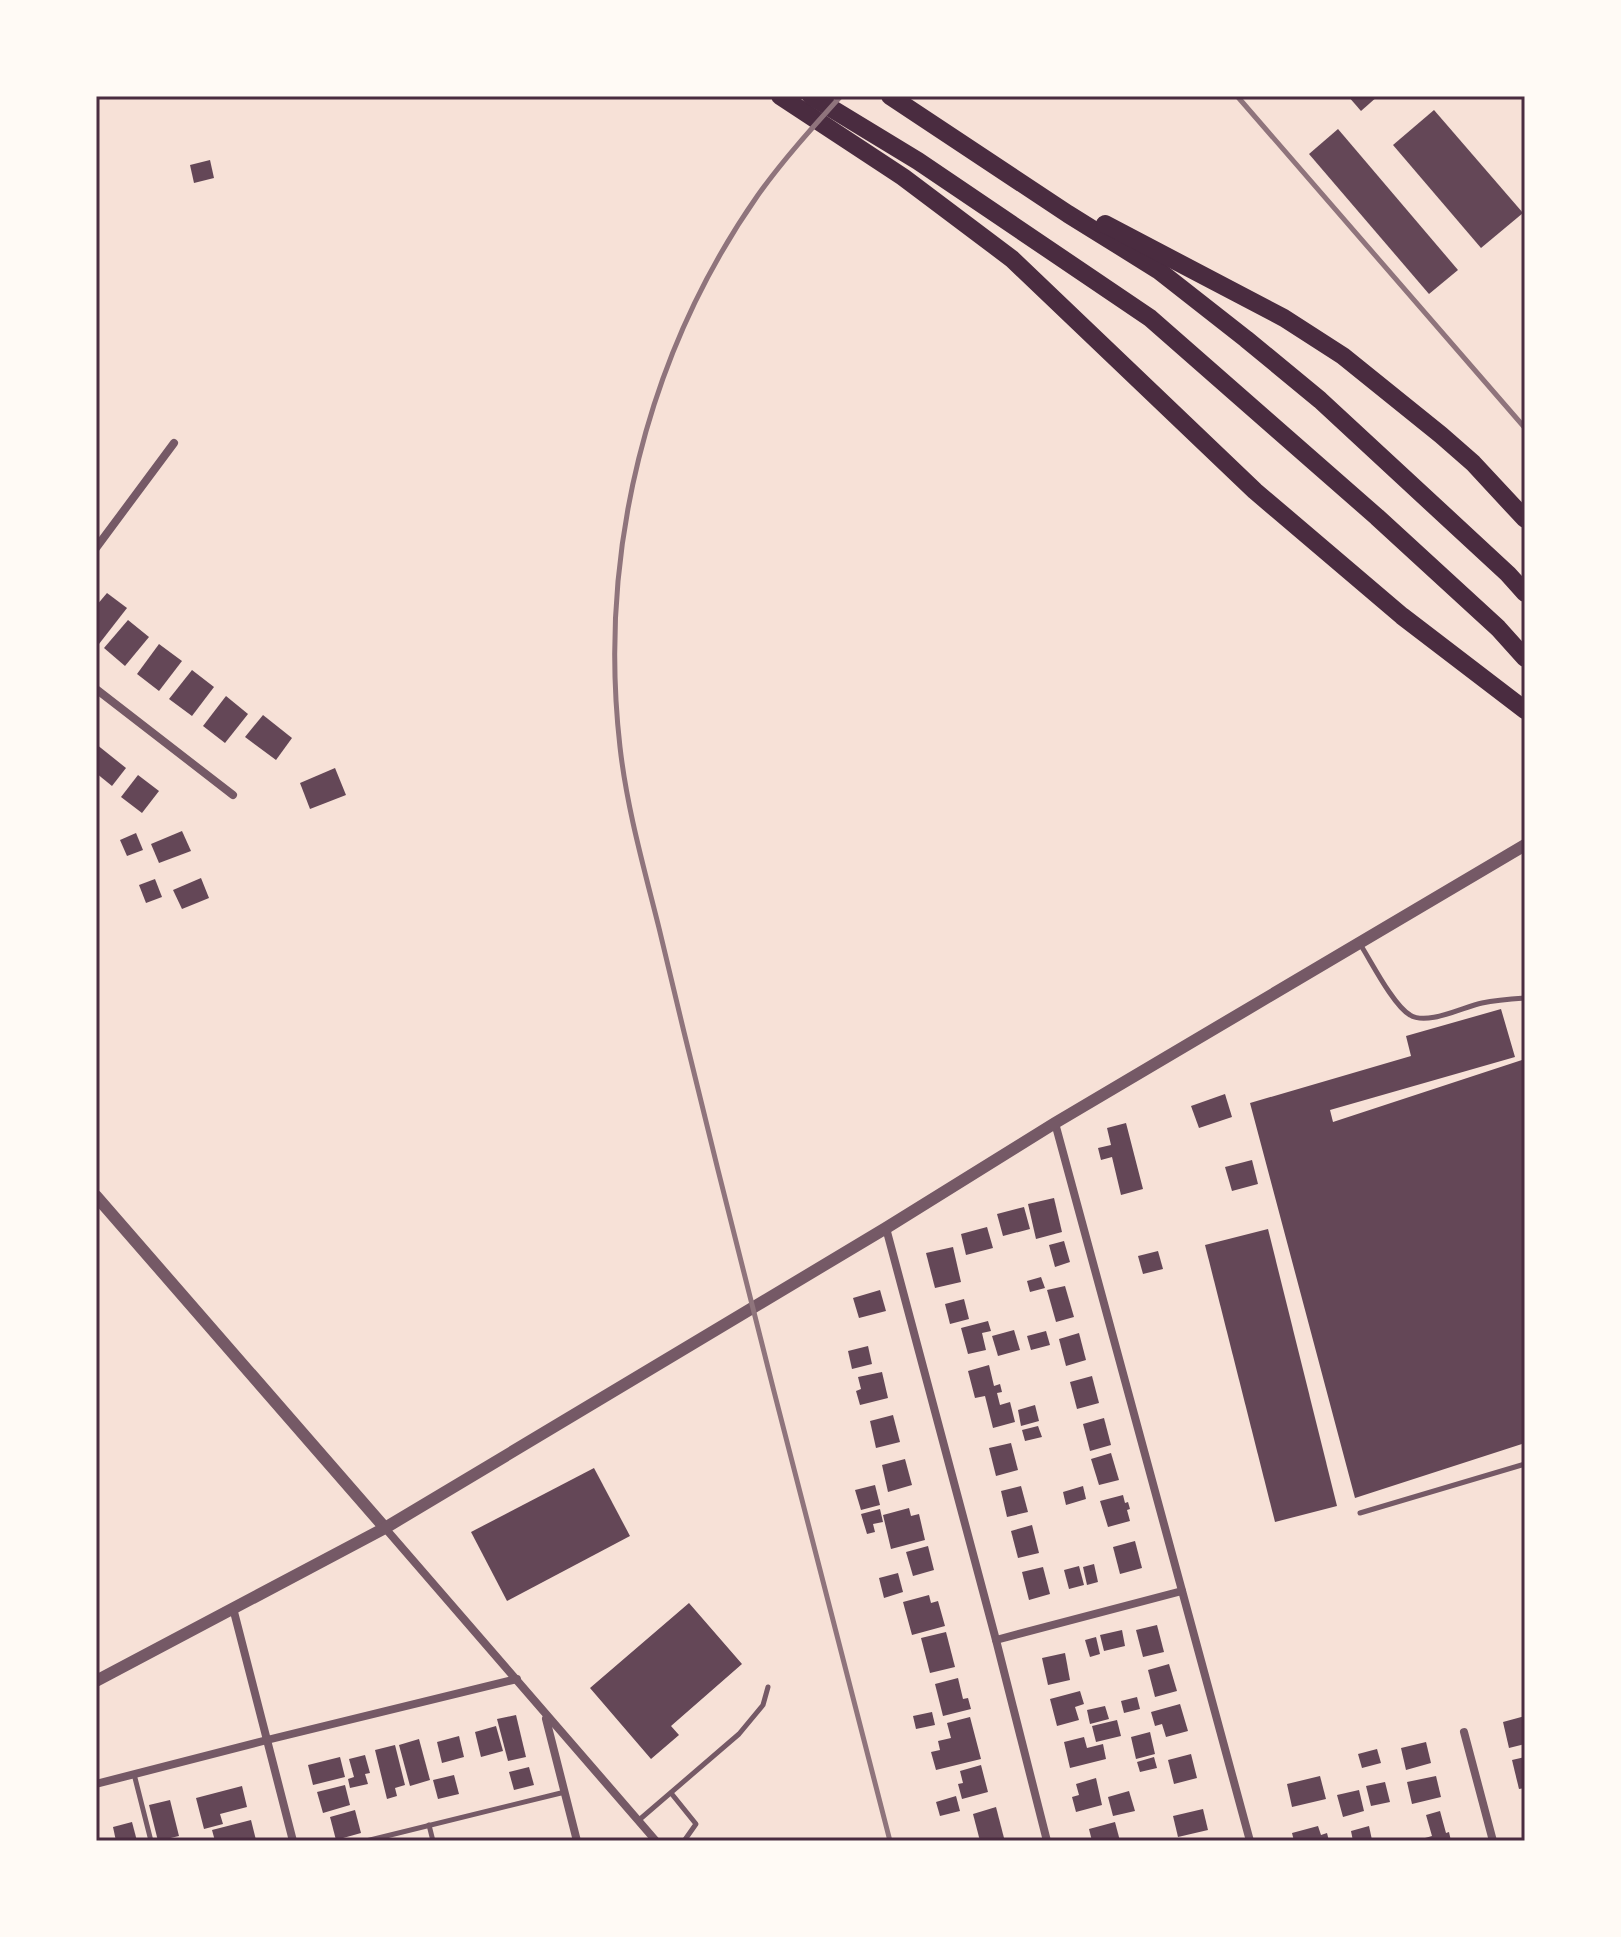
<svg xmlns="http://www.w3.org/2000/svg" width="1621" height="1937" viewBox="0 0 1621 1937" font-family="'Titillium Web',sans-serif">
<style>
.building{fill:#644757}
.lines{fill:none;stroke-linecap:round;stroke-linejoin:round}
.service{stroke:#755966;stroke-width:5}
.minor{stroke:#755966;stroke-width:8}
.tertiary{stroke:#755966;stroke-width:12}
.motorway{stroke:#4a2c40;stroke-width:18}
.rail{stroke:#8f747c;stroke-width:5}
.neatline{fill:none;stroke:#4a2c40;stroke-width:3}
</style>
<rect width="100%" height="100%" fill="#f7e1d7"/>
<g class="building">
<path d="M1348 96H1378L1361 111Z"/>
<path d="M1434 110 1523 213 1481 248 1393 145Z"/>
<path d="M1338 129 1458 270 1429 294 1309 154Z"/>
<path d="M210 160 214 178 194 183 190 165Z"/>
<path d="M107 593 127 608 99 644 96 642V606Z"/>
<path d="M128 620 149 637 125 666 104 648Z"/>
<path d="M159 644 182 661 159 691 137 674Z"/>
<path d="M192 670 214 687 192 716 169 699Z"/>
<path d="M226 696 248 714 225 743 203 726Z"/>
<path d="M263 715 292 738 276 760 245 737Z"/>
<path d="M96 744 126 768 112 786 96 773Z"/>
<path d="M335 768 346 795 310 809 300 783Z"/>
<path d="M138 775 159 791 142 813 121 797Z"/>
<path d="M182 831 191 851 159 863 151 844Z"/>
<path d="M136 833 143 850 127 856 120 840Z"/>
<path d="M201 878 209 898 182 909 173 890Z"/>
<path d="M155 879 162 897 146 903 139 885Z"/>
<path d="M1501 1009 1515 1057 1330 1110 1333 1122 1525 1059V1443L1355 1498 1250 1103 1411 1056 1406 1036Z"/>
<path d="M1225 1094 1232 1117 1199 1128 1191 1106Z"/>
<path d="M1126 1123 1143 1189 1121 1195 1112 1157 1101 1160 1098 1148 1111 1145 1107 1128Z"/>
<path d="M1252 1160 1258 1184 1232 1191 1225 1167Z"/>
<path d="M1054 1198 1062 1232 1036 1239 1028 1204Z"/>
<path d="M1024 1207 1030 1229 1003 1236 997 1214Z"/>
<path d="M987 1227 993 1248 966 1255 961 1234Z"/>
<path d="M1268 1229 1337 1506 1275 1522 1205 1245Z"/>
<path d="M1064 1241 1070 1262 1055 1267 1049 1245Z"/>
<path d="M953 1247 961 1282 935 1288 926 1253Z"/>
<path d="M1158 1251 1163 1269 1143 1274 1138 1256Z"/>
<path d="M1041 1277 1045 1288 1030 1292 1027 1281Z"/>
<path d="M1065 1286 1074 1317 1056 1322 1047 1290Z"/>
<path d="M880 1290 886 1311 859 1318 853 1298Z"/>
<path d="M964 1299 969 1319 950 1324 945 1304Z"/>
<path d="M988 1321 991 1331 982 1333 986 1350 968 1354 961 1328Z"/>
<path d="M1014 1330 1020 1350 998 1356 992 1336Z"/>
<path d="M1046 1331 1050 1345 1031 1350 1027 1336Z"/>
<path d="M1079 1333 1086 1360 1066 1366 1059 1339Z"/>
<path d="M868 1346 872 1364 852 1369 848 1351Z"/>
<path d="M989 1365 994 1386 1000 1384 1002 1392 997 1393 1000 1405 1010 1402 1015 1422 993 1428 985 1396 975 1398 968 1371Z"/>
<path d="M882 1372 888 1398 860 1405 856 1391 861 1389 858 1377Z"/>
<path d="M1092 1376 1099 1403 1077 1409 1070 1382Z"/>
<path d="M1035 1405 1039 1421 1021 1426 1018 1410Z"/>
<path d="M893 1415 900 1442 876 1448 870 1421Z"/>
<path d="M1104 1418 1111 1445 1090 1451 1083 1424Z"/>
<path d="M1038 1426 1042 1437 1025 1441 1022 1430Z"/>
<path d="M1011 1443 1018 1470 996 1476 989 1448Z"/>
<path d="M1111 1453 1119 1480 1099 1485 1091 1459Z"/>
<path d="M905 1459 912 1485 888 1492 882 1465Z"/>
<path d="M594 1468 630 1536 507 1601 471 1532Z"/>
<path d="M875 1485 880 1505 861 1510 855 1490Z"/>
<path d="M1021 1486 1028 1512 1007 1517 1001 1491Z"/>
<path d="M1083 1486 1086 1499 1066 1505 1063 1492Z"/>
<path d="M1123 1495 1125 1503 1128 1502 1130 1509 1127 1510 1130 1521 1108 1527 1100 1501Z"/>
<path d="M909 1508 911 1516 919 1514 925 1540 891 1549 883 1515Z"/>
<path d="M880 1509 883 1522 873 1524 875 1532 867 1534 861 1514Z"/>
<path d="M1032 1525 1039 1553 1018 1558 1011 1531Z"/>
<path d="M1135 1541 1142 1568 1120 1574 1113 1547Z"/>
<path d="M928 1546 934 1570 913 1576 906 1552Z"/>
<path d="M1094 1564 1098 1582 1087 1585 1083 1567Z"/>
<path d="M1079 1566 1084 1585 1069 1589 1064 1570Z"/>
<path d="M1043 1567 1050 1594 1029 1600 1022 1572Z"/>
<path d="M898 1573 903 1592 884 1598 879 1578Z"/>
<path d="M929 1595 931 1603 938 1601 945 1626 912 1635 903 1602Z"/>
<path d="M689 1603 742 1664 671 1726 679 1735 651 1759 590 1688Z"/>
<path d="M1157 1625 1164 1652 1143 1657 1136 1630Z"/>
<path d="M1122 1630 1125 1646 1104 1651 1100 1635Z"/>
<path d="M946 1632 955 1667 930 1673 921 1638Z"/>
<path d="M1096 1637 1100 1654 1090 1657 1085 1640Z"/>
<path d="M1065 1653 1070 1680 1048 1685 1042 1658Z"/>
<path d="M1169 1664 1177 1691 1155 1697 1148 1670Z"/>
<path d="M958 1678 963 1699 968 1698 971 1709 943 1716 935 1684Z"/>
<path d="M1080 1691 1084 1704 1075 1707 1079 1720 1057 1726 1050 1699Z"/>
<path d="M1137 1697 1140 1709 1124 1713 1121 1701Z"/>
<path d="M1180 1704 1188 1731 1166 1737 1162 1724 1155 1726 1151 1712Z"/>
<path d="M1105 1706 1109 1719 1090 1724 1087 1710Z"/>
<path d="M932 1712 935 1725 916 1729 913 1716Z"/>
<path d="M516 1715 526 1757 508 1761 497 1719Z"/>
<path d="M1525 1716V1744L1509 1748 1503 1722Z"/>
<path d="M970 1717 981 1759 936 1770 931 1752 940 1750 938 1741 951 1738 947 1723Z"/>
<path d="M1117 1720 1121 1736 1096 1742 1092 1726Z"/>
<path d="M496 1726 503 1751 481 1757 475 1732Z"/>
<path d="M1150 1732 1155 1754 1136 1759 1131 1737Z"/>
<path d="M459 1736 464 1757 442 1763 437 1742Z"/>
<path d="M1084 1737 1087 1748 1103 1744 1106 1759 1070 1768 1064 1742Z"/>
<path d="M419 1739 430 1780 410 1786 399 1745Z"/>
<path d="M1426 1742 1431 1763 1406 1770 1401 1748Z"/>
<path d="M395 1745 405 1785 395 1788 397 1796 387 1799 375 1750Z"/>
<path d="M1377 1749 1381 1763 1362 1768 1358 1754Z"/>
<path d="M1191 1754 1197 1778 1174 1784 1168 1760Z"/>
<path d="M365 1755 370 1773 365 1774 368 1784 350 1788 348 1779 354 1777 349 1759Z"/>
<path d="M340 1757 345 1777 313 1785 308 1765Z"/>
<path d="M1154 1757 1157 1768 1140 1772 1137 1762Z"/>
<path d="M1525 1757V1788L1519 1789 1512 1760Z"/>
<path d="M981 1765 988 1792 962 1799 958 1784 963 1783 960 1771Z"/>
<path d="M529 1767 534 1785 514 1790 509 1772Z"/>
<path d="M454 1775 459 1794 438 1799 433 1780Z"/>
<path d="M1320 1776 1326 1799 1292 1807 1287 1784Z"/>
<path d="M1436 1776 1441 1797 1412 1804 1407 1782Z"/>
<path d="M1096 1778 1102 1805 1076 1812 1072 1797 1079 1795 1076 1784Z"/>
<path d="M1385 1782 1390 1802 1371 1806 1366 1786Z"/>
<path d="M345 1785 350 1805 323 1813 317 1792Z"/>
<path d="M242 1786 247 1807 220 1814 223 1824 204 1829 196 1798Z"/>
<path d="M1359 1790 1364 1811 1343 1817 1337 1795Z"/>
<path d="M1129 1791 1135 1811 1113 1816 1108 1797Z"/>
<path d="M956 1796 960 1811 940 1816 936 1802Z"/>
<path d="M170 1800 179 1836 158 1841 149 1805Z"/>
<path d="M996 1807 1004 1838 991 1841H980L973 1814Z"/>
<path d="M1203 1809 1208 1830 1178 1837 1173 1816Z"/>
<path d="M355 1810 361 1833 336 1840 330 1817Z"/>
<path d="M1440 1811 1446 1833 1449 1832 1451 1841H1426L1425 1838 1432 1836 1426 1815Z"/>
<path d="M251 1820 256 1840 215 1841 212 1830Z"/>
<path d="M132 1822 137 1841H116L113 1827Z"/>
<path d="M1115 1822 1120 1841H1092L1089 1829Z"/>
<path d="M1318 1826 1321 1835 1327 1833 1329 1841H1294L1292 1833Z"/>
<path d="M1369 1826 1372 1840 1353 1841 1351 1831Z"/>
</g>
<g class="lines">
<g class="service">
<path d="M1360 944C1371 961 1393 1005 1410 1015 1427 1026 1463 1007 1482 1003 1496 1000 1510 999 1525 998"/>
<path d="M1360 1513 1525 1464"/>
<path d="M134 1774 151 1841"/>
<path d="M671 1793 696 1824 684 1841"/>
<path d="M639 1820 739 1734 763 1705 768 1687"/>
<path d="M429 1825 433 1841"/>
<path d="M366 1841 565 1792"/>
</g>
<g class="minor">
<path d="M96 548 174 443"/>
<path d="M96 689 233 795"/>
<path d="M1055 1123 1250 1841"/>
<path d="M886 1228 996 1640 1047 1841"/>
<path d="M385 1528 656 1841"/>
<path d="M233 1608 293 1841"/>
<path d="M996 1640 1182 1591"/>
<path d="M546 1719 577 1841"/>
<path d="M1464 1732 1493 1841"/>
<path d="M96 1784 267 1740 517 1679"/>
</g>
<g class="tertiary">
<path d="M96 1196 385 1528"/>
<path d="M96 1681 385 1528 886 1228 1055 1123 1525 845"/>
</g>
<g class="motorway">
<path d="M780 96 903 177 1012 259 1255 491 1402 616 1525 710"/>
<path d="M811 96 918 161 1150 318 1377 517 1498 628 1525 658"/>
<path d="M890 96 1068 214 1158 270 1246 339 1320 400 1508 574 1525 593"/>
<path d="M1105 224 1284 318 1343 356 1441 435 1473 463 1525 519"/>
</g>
<g class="rail">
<path d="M841 96C812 128 783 160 758 195 646 355 598 554 620 747 627 809 644 868 659 928 678 1009 698 1089 718 1170 774 1394 832 1617 890 1841"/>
<path d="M1237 96 1525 428"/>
</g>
</g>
<rect width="1621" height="1937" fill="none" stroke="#fffaf5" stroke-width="196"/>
<rect x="98" y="98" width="1425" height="1741" class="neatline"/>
</svg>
